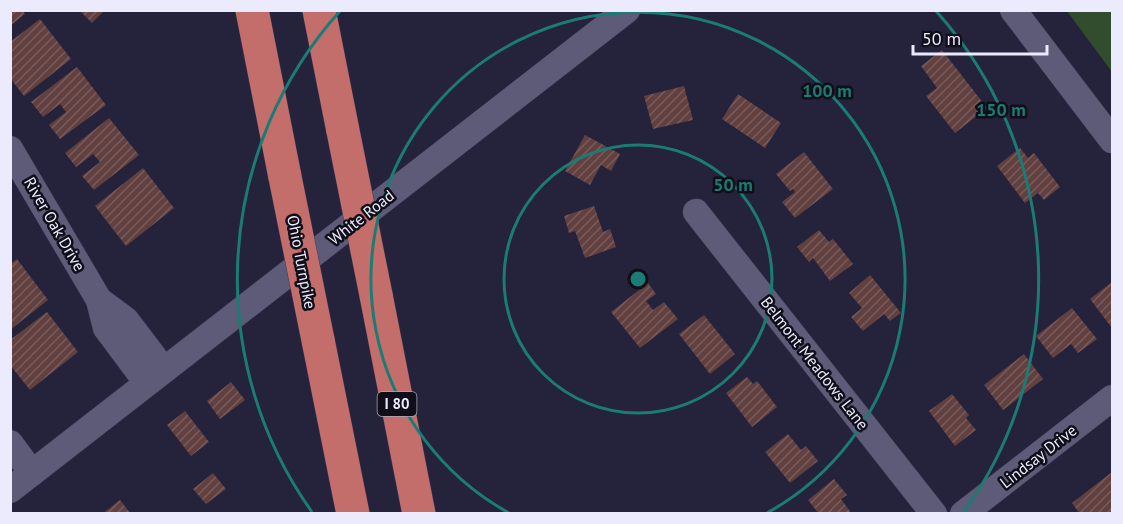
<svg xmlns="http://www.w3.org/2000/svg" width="1123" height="524" viewBox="0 0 1123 524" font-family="'PT Sans',sans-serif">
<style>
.grass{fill:#314d2d}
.building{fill:url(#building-hatch)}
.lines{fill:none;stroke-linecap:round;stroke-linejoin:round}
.minor-casing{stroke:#403c52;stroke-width:27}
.highway-casing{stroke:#403c52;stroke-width:34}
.minor{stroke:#5e5b78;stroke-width:26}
.highway{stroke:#c46e6c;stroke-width:33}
.highway-bridge-casing{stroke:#403c52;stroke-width:34;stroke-linecap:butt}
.highway-bridge{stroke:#c46e6c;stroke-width:33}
.ring{fill:none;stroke:#1a7c75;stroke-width:3}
.labels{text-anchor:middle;stroke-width:5;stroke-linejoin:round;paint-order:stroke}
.shield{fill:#0f0e19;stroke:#aaa9b9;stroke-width:1.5}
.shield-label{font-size:15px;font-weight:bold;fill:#ecebfd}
.street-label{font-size:16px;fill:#ecebfd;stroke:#0f0e19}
.centre{fill:#1a7c75;stroke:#0f0e19;stroke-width:3}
.ring-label{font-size:18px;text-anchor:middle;font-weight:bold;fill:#1a7c75;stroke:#0f0e19;stroke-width:5;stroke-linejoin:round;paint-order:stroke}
</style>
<defs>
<pattern id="building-hatch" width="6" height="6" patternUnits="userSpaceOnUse" patternTransform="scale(1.5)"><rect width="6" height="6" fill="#61403f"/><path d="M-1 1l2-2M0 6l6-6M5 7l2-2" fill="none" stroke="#785c5c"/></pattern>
</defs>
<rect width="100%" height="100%" fill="#25223b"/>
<path class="grass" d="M1067 11H1112V72Z"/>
<g class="building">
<path d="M10 10H22L25 14 10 26Z"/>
<path d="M79 10H105L92 23Z"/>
<path d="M40 19 71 59 24 96 10 78V42Z"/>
<path d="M942 50 987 108 955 133 926 96 937 88 921 66Z"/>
<path d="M77 67 106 105 60 139 49 125 66 112 60 104 43 117 31 102Z"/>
<path d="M684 86 693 120 653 129 644 96Z"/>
<path d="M738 94 781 123 765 148 722 119Z"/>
<path d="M109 118 139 155 94 190 82 176 100 162 93 154 76 167 65 153Z"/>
<path d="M585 135 620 154 611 171 601 165 590 185 565 171Z"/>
<path d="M1020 148 1028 158 1034 153 1060 187 1044 200 1038 193 1025 203 997 166Z"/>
<path d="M804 152 833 189 795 218 782 202 795 192 793 189 790 191 776 174Z"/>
<path d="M143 168 174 208 126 246 95 206Z"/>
<path d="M594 206 603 232 610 229 616 247 585 258 575 231 569 233 564 216Z"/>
<path d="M819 230 829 242 833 239 853 264 830 281 813 258 809 262 797 247Z"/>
<path d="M17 259 48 300 10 330V264Z"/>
<path d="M870 275 901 313 890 321 884 314 863 331 851 317 862 308 849 293Z"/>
<path d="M1112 282V328L1090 299Z"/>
<path d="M648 283 656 294 646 301 653 310 664 302 678 319 640 348 611 312Z"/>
<path d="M1072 308 1097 339 1078 353 1071 344 1053 358 1036 336Z"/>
<path d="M47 312 78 352 30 390 10 365V340Z"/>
<path d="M704 315 735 354 710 374 679 334Z"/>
<path d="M1024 354 1043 379 1003 410 984 385Z"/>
<path d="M747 377 753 384 757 381 777 407 752 427 726 393Z"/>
<path d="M231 382 245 400 220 419 207 401Z"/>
<path d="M952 394 969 415 966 418 976 430 955 446 929 411Z"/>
<path d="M185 411 209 442 191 456 167 425Z"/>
<path d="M788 434 801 450 806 446 818 461 790 483 765 452Z"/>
<path d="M1112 472V514H1080L1072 503Z"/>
<path d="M213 473 226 489 206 504 193 489Z"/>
<path d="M834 479 847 495 841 499 852 514H819L808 500Z"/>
<path d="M120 500 131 514H102Z"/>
</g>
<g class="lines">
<defs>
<g id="minor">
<path d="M1013 10 1112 140"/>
<path d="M10 149 99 300 106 328 147 383"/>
<path d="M696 212 934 514"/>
<path d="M99 300 126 320 164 370"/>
<path d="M10 443 32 473"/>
<path d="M10 490 627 10"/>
<path d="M963 514 1112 398"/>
</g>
<g id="highway">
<path d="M252 10 285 177"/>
<path d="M319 10 343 131"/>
<path d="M376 295 419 514"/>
<path d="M318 340 353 514"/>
</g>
</defs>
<use href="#minor" class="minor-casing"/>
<use href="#highway" class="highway-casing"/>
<use href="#minor" class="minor"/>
<use href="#highway" class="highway"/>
<defs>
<g id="highway-bridge">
<path d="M343 131 376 295"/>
<path d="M285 177 318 340"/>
</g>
</defs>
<use href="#highway-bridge" class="highway-bridge-casing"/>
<use href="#highway-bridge" class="highway-bridge"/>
</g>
<g class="ring">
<circle cx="638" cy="279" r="134"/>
<path d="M509 513A267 267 0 1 1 767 513"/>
<path d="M312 512A401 401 0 0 1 340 11M936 11A401 401 0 0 1 964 512"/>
</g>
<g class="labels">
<rect class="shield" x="377.5" y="392" width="39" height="24" rx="4.5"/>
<g class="shield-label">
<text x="397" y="409">I 80</text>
</g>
<g class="street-label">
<text transform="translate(361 217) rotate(-38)" y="6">White Road</text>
<text transform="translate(55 224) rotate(60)" y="6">River Oak Drive</text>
<text transform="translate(302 262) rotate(79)" y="6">Ohio Turnpike</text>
<text transform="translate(815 363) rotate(52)" y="6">Belmont Meadows Lane</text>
<text transform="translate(1038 456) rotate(-38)" y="6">Lindsay Drive</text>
</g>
</g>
<circle cx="638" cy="279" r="9" class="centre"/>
<g class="ring-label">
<text x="827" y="97">100 m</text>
<text x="1001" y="116">150 m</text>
<text x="733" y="191">50 m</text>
</g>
<rect width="1123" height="524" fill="none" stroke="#ecebfd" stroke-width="24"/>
<path d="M913 45v9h134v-9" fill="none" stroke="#ecebfd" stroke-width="3"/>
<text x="922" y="45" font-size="18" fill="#ecebfd" stroke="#0f0e19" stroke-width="4.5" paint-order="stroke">50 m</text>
</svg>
